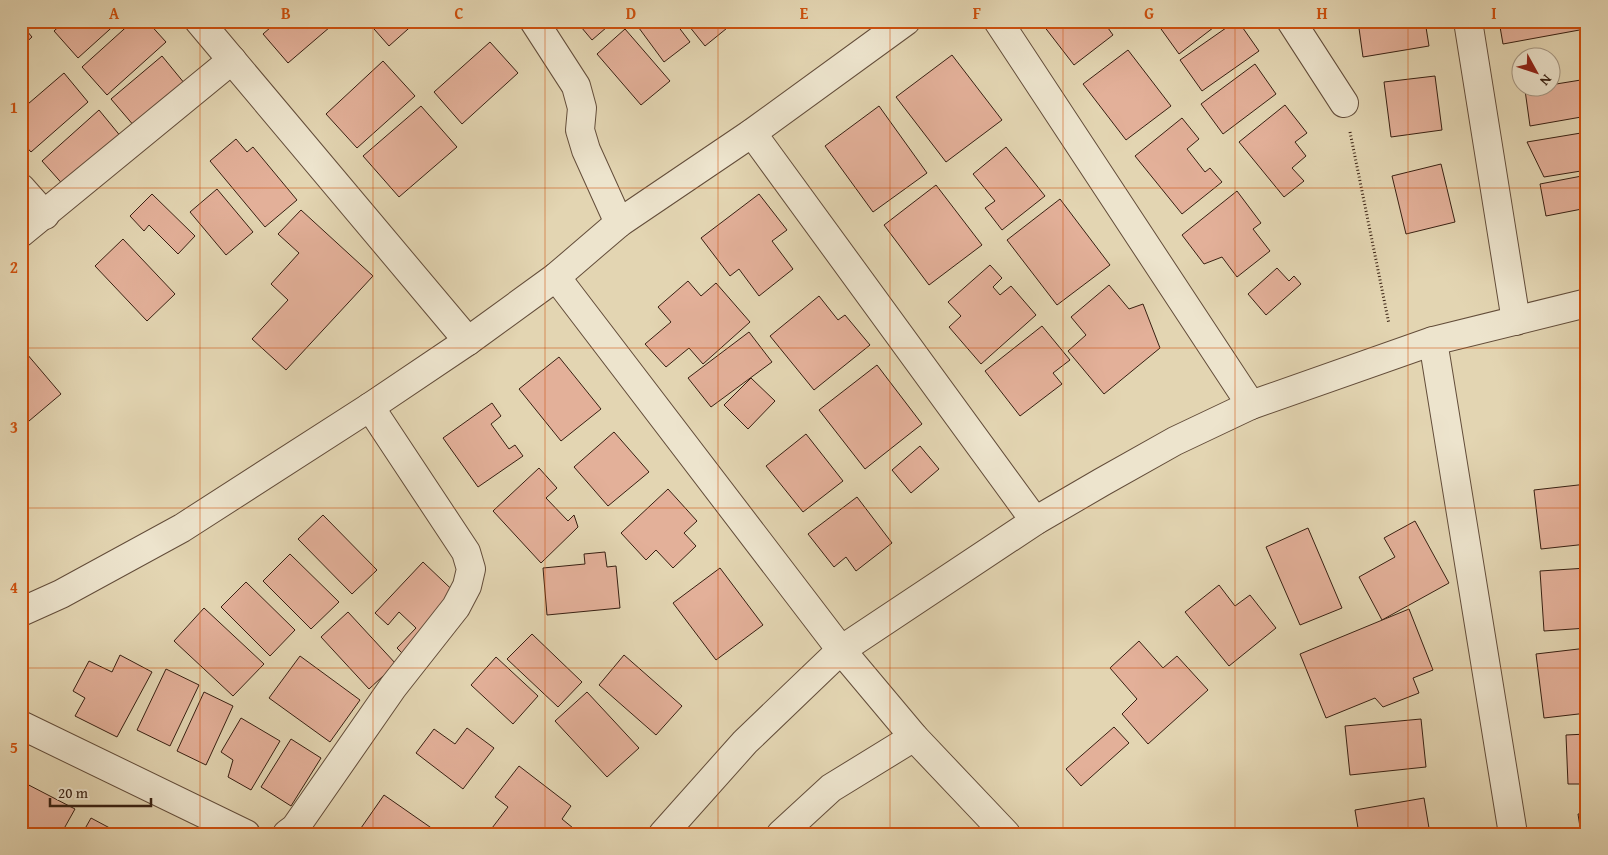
<svg xmlns="http://www.w3.org/2000/svg" width="1608" height="855" viewBox="0 0 1608 855" font-family="'Gentium Book Plus',serif">
<style>
.building{fill:#e3b099;stroke:#382012}
.lines{fill:none;stroke-linecap:round;stroke-linejoin:round}
.minor-casing{stroke:#634d3a;stroke-width:30}
.tertiary-casing{stroke:#634d3a;stroke-width:30}
.path{stroke:#382012;stroke-width:3;stroke-dasharray:1 2.5;stroke-linecap:butt}
.minor{stroke:#ede4cd;stroke-width:28}
.tertiary{stroke:#ede4cd;stroke-width:28}
.grid{fill:none;stroke:#ce500d;stroke-width:1;stroke-opacity:0.55}
.neatline{fill:none;stroke:#ce500d;stroke-width:2}
.grid-label{font-size:16px;text-anchor:middle;font-weight:bold;fill:#ce500d}
</style>
<rect width="100%" height="100%" fill="#e3d5b2"/>
<filter id="stains"><feTurbulence type="fractalNoise" baseFrequency=".004" numOctaves="4"/><feColorMatrix values="0 0 0 0 .2 0 0 0 0 .09 0 0 0 0 .02 0 0 0 .5 -.17"/></filter>
<radialGradient id="worn" r=".72"><stop offset=".6" stop-color="#630" stop-opacity="0"/><stop offset="1" stop-color="#630" stop-opacity=".3"/></radialGradient>
<g class="building">
<path d="M65 21H119L78 58 54 31Z"/>
<path d="M133 21H147L166 42 107 95 82 67Z"/>
<path d="M254 21H269L261 29Z"/>
<path d="M278 21H337L288 63 263 34Z"/>
<path d="M367 21H417L389 46Z"/>
<path d="M576 21H614L592 40Z"/>
<path d="M639 21H674L690 42 664 62 636 24Z"/>
<path d="M685 21H730L732 24 705 46Z"/>
<path d="M1040 21H1095L1098 25 1103 21 1113 35 1074 65Z"/>
<path d="M1157 21H1222L1179 54 1156 22Z"/>
<path d="M1236 21H1238L1259 51 1202 91 1180 60Z"/>
<path d="M1358 21H1425L1429 46 1363 57Z"/>
<path d="M1499 21H1584L1585 29 1503 44Z"/>
<path d="M21 24 32 37 21 47Z"/>
<path d="M625 29 670 81 641 105 597 54Z"/>
<path d="M490 42 518 73 462 124 434 92Z"/>
<path d="M1128 50 1171 106 1126 140 1083 84Z"/>
<path d="M952 55 1002 120 946 162 896 97Z"/>
<path d="M162 56 185 84 135 127 111 99Z"/>
<path d="M383 61 415 96 357 148 326 114Z"/>
<path d="M1255 64 1276 94 1223 134 1201 104Z"/>
<path d="M64 73 88 102 31 152 21 141V110Z"/>
<path d="M1435 76 1442 130 1391 137 1384 82Z"/>
<path d="M1587 79V116L1530 126 1525 90 1550 88V85Z"/>
<path d="M1285 105 1307 133 1295 142 1306 156 1292 168 1304 181 1284 197 1239 142Z"/>
<path d="M421 106 457 147 399 197 363 156Z"/>
<path d="M879 106 927 173 873 212 825 146Z"/>
<path d="M99 110 122 138 66 188 42 161Z"/>
<path d="M1182 118 1199 139 1187 149 1205 172 1210 168 1222 182 1182 214 1135 156Z"/>
<path d="M1587 132V170L1544 177 1527 142Z"/>
<path d="M236 139 247 152 253 147 297 200 265 227 210 161Z"/>
<path d="M1006 147 1045 196 1002 230 985 208 995 201 973 174Z"/>
<path d="M1441 164 1455 222 1406 234 1392 176Z"/>
<path d="M1587 175V208L1546 216 1540 184Z"/>
<path d="M936 185 982 245 929 285 884 225Z"/>
<path d="M217 189 253 232 226 255 190 212Z"/>
<path d="M1237 191 1261 223 1253 229 1270 251 1237 277 1222 257 1204 264 1182 235Z"/>
<path d="M152 194 195 236 178 254 149 225 144 231 130 216Z"/>
<path d="M759 194 787 230 772 241 793 269 759 296 739 269 730 276 701 238Z"/>
<path d="M1060 199 1110 265 1057 305 1007 240Z"/>
<path d="M301 210 373 276 286 370 252 339 288 300 271 284 299 253 278 234Z"/>
<path d="M123 239 175 294 147 321 95 266Z"/>
<path d="M990 265 1002 278 993 287 1000 295 1011 286 1036 315 981 364 949 327 961 316 948 302Z"/>
<path d="M1277 268 1289 281 1294 276 1301 284 1266 315 1248 294Z"/>
<path d="M688 281 701 296 716 283 750 322 703 364 689 348 666 367 645 344 671 322 658 307Z"/>
<path d="M1109 285 1129 309 1143 304 1160 348 1104 394 1068 351 1086 335 1071 317Z"/>
<path d="M819 296 838 320 845 315 870 345 814 390 770 336Z"/>
<path d="M1042 326 1070 360 1053 373 1062 384 1020 416 985 371Z"/>
<path d="M749 332 772 362 711 407 688 378Z"/>
<path d="M21 347 61 394 29 421 21 411Z"/>
<path d="M559 357 601 409 561 441 519 389Z"/>
<path d="M877 365 922 424 865 469 819 410Z"/>
<path d="M751 378 775 401 748 429 724 405Z"/>
<path d="M492 403 501 416 491 424 509 449 515 445 523 456 478 487 443 438Z"/>
<path d="M614 432 649 472 608 506 574 467Z"/>
<path d="M806 434 843 481 803 512 766 466Z"/>
<path d="M920 446 939 469 911 493 892 470Z"/>
<path d="M539 468 557 488 546 498 568 521 574 515 578 527 541 563 493 511Z"/>
<path d="M1587 484V544L1541 549 1534 490Z"/>
<path d="M668 489 697 521 684 533 696 546 673 568 656 550 646 560 621 533Z"/>
<path d="M857 497 892 543 856 571 846 557 834 567 808 534Z"/>
<path d="M323 515 377 570 352 594 298 539Z"/>
<path d="M1415 521 1449 583 1382 620 1359 577 1395 557 1384 538Z"/>
<path d="M1308 528 1342 608 1300 625 1266 547Z"/>
<path d="M605 552 607 567 616 566 620 608 547 615 543 568 585 564 584 554Z"/>
<path d="M290 554 339 602 311 629 263 581Z"/>
<path d="M423 562 465 602 409 660 397 648 416 628 399 612 388 625 375 613Z"/>
<path d="M720 568 763 625 716 660 673 603Z"/>
<path d="M1587 568V628L1544 631 1540 571Z"/>
<path d="M246 582 295 630 270 656 221 607Z"/>
<path d="M1219 585 1235 606 1250 595 1276 628 1229 666 1185 612Z"/>
<path d="M204 608 264 664 233 696 174 641Z"/>
<path d="M1409 609 1433 670 1413 678 1419 693 1383 707 1375 698 1326 718 1300 654Z"/>
<path d="M348 612 396 664 369 689 321 637Z"/>
<path d="M532 634 582 682 558 707 507 659Z"/>
<path d="M1139 641 1163 668 1177 656 1208 690 1148 744 1122 714 1137 699 1110 668Z"/>
<path d="M1587 648V713L1544 718 1536 654Z"/>
<path d="M120 655 152 672 117 737 75 716 85 698 73 691 89 661 112 672Z"/>
<path d="M624 655 682 706 656 735 599 685Z"/>
<path d="M300 656 360 700 330 742 269 698Z"/>
<path d="M496 657 538 696 513 724 471 685Z"/>
<path d="M166 669 199 685 170 746 137 730Z"/>
<path d="M204 692 233 706 206 765 177 751Z"/>
<path d="M587 692 639 748 607 777 555 721Z"/>
<path d="M241 718 280 741 251 790 228 777 233 760 221 752Z"/>
<path d="M1421 719 1426 767 1350 775 1345 726Z"/>
<path d="M1114 727 1129 743 1081 786 1066 769Z"/>
<path d="M467 728 494 748 463 789 416 753 434 729 455 744Z"/>
<path d="M1587 734V784H1568L1566 735Z"/>
<path d="M291 739 321 758 291 806 261 787Z"/>
<path d="M519 766 571 806 562 819 573 828 568 834H491L489 832 508 807 495 797Z"/>
<path d="M21 781 75 809 61 834H24L21 832Z"/>
<path d="M384 795 440 834H369L361 828Z"/>
<path d="M1424 798 1430 834H1359L1355 810Z"/>
<path d="M1587 813V834H1581L1578 814Z"/>
<path d="M91 818 121 834H82Z"/>
</g>
<g class="lines">
<defs>
<g id="minor">
<path d="M199 21 468 341"/>
<path d="M534 21 576 86 582 108 580 130 586 150 619 223"/>
<path d="M998 21 1251 405"/>
<path d="M1291 21 1344 103"/>
<path d="M1468 21 1516 321"/>
<path d="M752 133 1035 521"/>
<path d="M21 188 45 215"/>
<path d="M21 233 232 60"/>
<path d="M556 277 841 650 914 737 1006 834"/>
<path d="M1433 341 1513 834"/>
<path d="M21 612 61 594 182 528 370 407 468 341 556 277 619 223 752 133 906 21"/>
<path d="M21 725 246 834"/>
<path d="M287 834 295 828 393 687 456 607 467 586 471 569 466 552 370 407"/>
<path d="M781 834 831 788 914 737"/>
</g>
<path id="tertiary" d="M663 834 745 742 841 650 1035 521 1102 482 1175 441 1251 405 1433 341 1587 303"/>
</defs>
<use href="#minor" class="minor-casing"/>
<use href="#tertiary" class="tertiary-casing"/>
<path class="path" d="M1350 132 1389 324"/>
<use href="#minor" class="minor"/>
<use href="#tertiary" class="tertiary"/>
</g>
<path class="grid" d="M200 21V834M373 21V834M545 21V834M718 21V834M890 21V834M1063 21V834M1235 21V834M1408 21V834M21 188H1587M21 348H1587M21 508H1587M21 668H1587"/>
<rect width="1608" height="855" fill="none" stroke="#e3d5b2" stroke-width="55"/>
<g transform="translate(1536 72) rotate(130)"><circle r="24" fill="#ede4cd" stroke="#a59682"/>
<path d="M0-4L9 19L0 12L-9 19Z" fill="#8f2418"/>
<text y="-8" font-size="14" font-weight="bold" text-anchor="middle" fill="#382012">N</text>
</g>
<path d="M50 798v8h101v-8" fill="none" stroke="#382012" stroke-width="2.5"/>
<text x="58" y="798" font-size="15" fill="#382012" stroke="#ede4cd" stroke-width="4" paint-order="stroke">20 m</text>
<rect x="28" y="28" width="1552" height="800" class="neatline"/>
<g class="grid-label">
<text x="114" y="19">A</text>
<text x="286" y="19">B</text>
<text x="459" y="19">C</text>
<text x="631" y="19">D</text>
<text x="804" y="19">E</text>
<text x="977" y="19">F</text>
<text x="1149" y="19">G</text>
<text x="1322" y="19">H</text>
<text x="1494" y="19">I</text>
<text x="14" y="113">1</text>
<text x="14" y="273">2</text>
<text x="14" y="433">3</text>
<text x="14" y="593">4</text>
<text x="14" y="753">5</text>
</g>
<rect width="100%" height="100%" filter="url(#stains)"/>
<rect width="100%" height="100%" fill="url(#worn)"/>
</svg>
